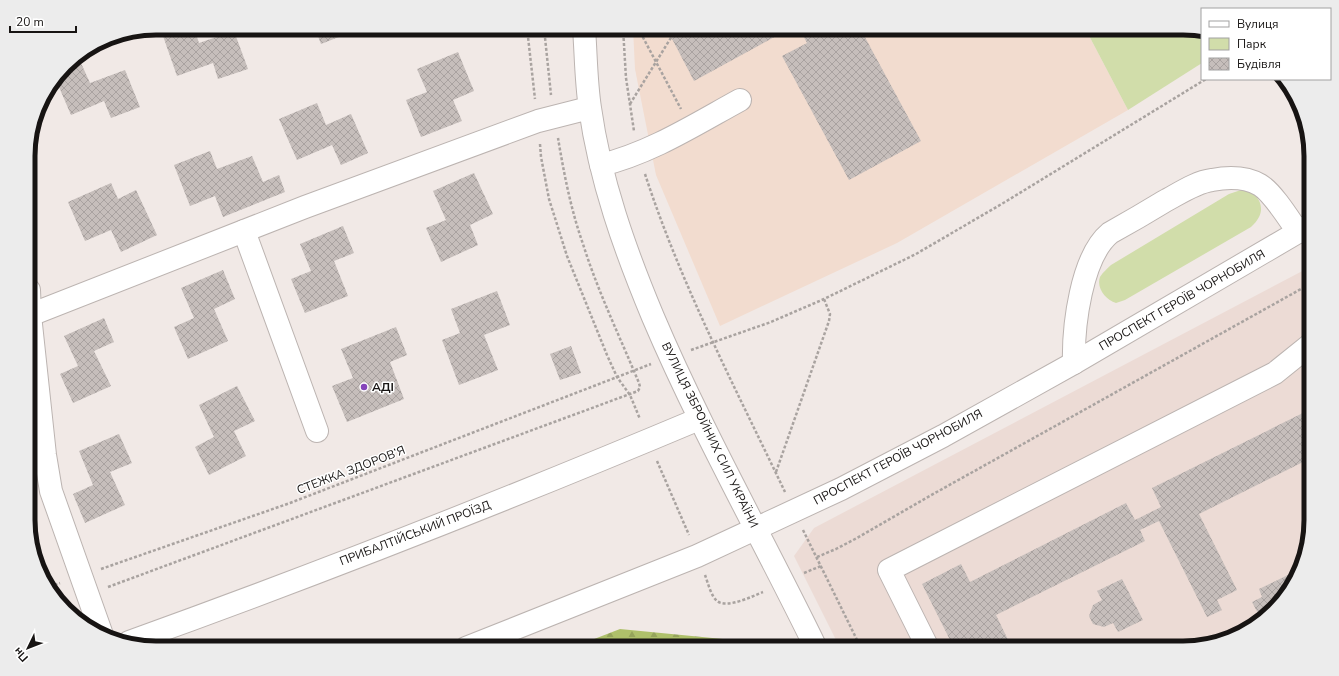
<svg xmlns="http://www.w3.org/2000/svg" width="1339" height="676" viewBox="0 0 1339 676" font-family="'Nunito Sans',sans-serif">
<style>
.built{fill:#ecdbd5}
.medical{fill:#f2dccf}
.green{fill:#d1ddaa}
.forest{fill:url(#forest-firs)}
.building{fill:url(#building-cross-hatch)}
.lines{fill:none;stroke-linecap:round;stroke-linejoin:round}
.minor-casing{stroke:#bcb4b1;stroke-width:24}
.path{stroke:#a9a3a0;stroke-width:2.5;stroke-dasharray:3 2;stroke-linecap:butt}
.minor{stroke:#fff;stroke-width:22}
.poi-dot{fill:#8545ba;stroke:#fff;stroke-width:1.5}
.labels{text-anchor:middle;stroke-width:3;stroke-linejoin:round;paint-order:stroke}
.street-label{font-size:12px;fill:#171413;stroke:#fff}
.poi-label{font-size:12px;font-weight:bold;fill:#171413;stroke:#fff;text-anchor:start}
.rim{fill:none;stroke:#171413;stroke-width:5}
</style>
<defs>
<pattern id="forest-firs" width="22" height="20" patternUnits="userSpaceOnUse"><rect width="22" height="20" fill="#aec06a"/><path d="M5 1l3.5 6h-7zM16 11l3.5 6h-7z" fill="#95a45b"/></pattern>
<pattern id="building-cross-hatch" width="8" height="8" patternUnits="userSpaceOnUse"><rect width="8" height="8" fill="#c6bebb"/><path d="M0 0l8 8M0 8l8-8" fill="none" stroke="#a9a2a0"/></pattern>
</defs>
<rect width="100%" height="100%" fill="#f1e9e6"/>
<path class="built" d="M1310 267 1311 520 1298 576 1254 626 1191 648H840L794 556 814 528Z"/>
<path class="medical" d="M633 28H1085L1128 110 897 243 720 326 656 175 635 69Z"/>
<g class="green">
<path d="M1085 28H1183L1202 32V63L1128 110Z"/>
<path d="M1241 190C1254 190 1266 203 1259 217 1257 221 1254 224 1251 227L1125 300 1116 303C1106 300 1096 288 1100 277 1103 272 1107 269 1111 265L1229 194Z"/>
</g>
<path class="forest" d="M620 629 733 640 739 648H571Z"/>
<g class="building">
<path d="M186 28H194L199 43 234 31 248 69 218 79 213 63 177 76 163 36Z"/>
<path d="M282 28H301L285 35Z"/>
<path d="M315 28H352L354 31 321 44Z"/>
<path d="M682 28H791L694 81 670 35Z"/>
<path d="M799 28H826L829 33 837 28H860L921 141 849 180 782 56 807 43Z"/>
<path d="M458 52 474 91 453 100 462 121 421 137 406 100 427 92 417 69Z"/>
<path d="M81 63 90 83 125 70 140 107 111 118 104 101 71 115 56 80 64 70Z"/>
<path d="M317 103 326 125 351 114 368 153 341 165 332 145 297 160 279 119Z"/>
<path d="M210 151 217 169 252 156 263 182 279 175 285 192 223 217 215 196 190 206 174 165Z"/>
<path d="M474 173 493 214 470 225 478 245 441 262 426 228 446 220 433 191Z"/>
<path d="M111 183 118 199 136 190 157 235 121 252 111 230 85 241 68 202Z"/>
<path d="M343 226 354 253 334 261 348 296 305 313 291 279 311 271 300 244Z"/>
<path d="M223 270 235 299 214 309 228 341 188 359 174 327 194 318 181 288Z"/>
<path d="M497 291 510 325 484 335 498 370 459 385 442 340 460 333 451 309Z"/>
<path d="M104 318 114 342 94 351 111 386 73 403 60 374 78 366 64 336Z"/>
<path d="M396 327 407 355 390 362 404 399 347 422 332 386 353 378 341 349Z"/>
<path d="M571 346 581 373 560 380 550 354Z"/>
<path d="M237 386 255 421 234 431 246 456 209 475 195 447 214 437 199 405Z"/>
<path d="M1311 409V458L1199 514 1237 590 1217 600 1222 610 1207 617 1159 521 1140 530 1145 541 996 615 1012 648H954L922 584 961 564 970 582 1126 503 1135 520 1161 507 1152 488Z"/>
<path d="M119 434 132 463 110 472 125 505 85 523 73 494 93 485 79 451Z"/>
<path d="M1300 569 1298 576 1261 619 1252 602 1262 597 1259 589Z"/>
<path d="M1122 579 1143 620 1118 632 1113 623 1104 627 1093 624 1089 616 1093 605 1102 600 1097 591Z"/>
<path d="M1162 639 1167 648H1146Z"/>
</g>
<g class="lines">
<defs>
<g id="minor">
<path d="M584 28C586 55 586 82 590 108 600 180 625 250 653 317 701 430 762 537 816 648"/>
<path d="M601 165C651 153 696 124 740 100"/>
<path d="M244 231 317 431"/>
<path d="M29 290 30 315 45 455 51 491 102 635"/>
<path d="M30 315 305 207 538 121 589 108"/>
<path d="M1074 363C1073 327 1081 257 1110 233 1128 223 1147 212 1165 201 1180 193 1196 182 1212 180 1228 177 1246 177 1260 185 1273 193 1289 219 1298 232"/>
<path d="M129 642C321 573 511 498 699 419"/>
<path d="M466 648 697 556 841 489 943 436 1074 363 1310 225"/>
<path d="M928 648 889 570 1275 373 1311 344"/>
</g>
</defs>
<use href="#minor" class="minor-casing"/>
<g class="path">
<path d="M527 28 535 99"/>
<path d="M544 28 551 95"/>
<path d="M623 28 626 78 634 131"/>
<path d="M638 28 681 109"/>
<path d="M630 104 677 28"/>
<path d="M540 144 541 157 549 199 567 256 607 355 617 377 630 395 640 419"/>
<path d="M645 174C681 285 735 387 785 492"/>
<path d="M691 350 771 322 824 299 916 254 1005 202 1206 79"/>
<path d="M657 461 689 535"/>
<path d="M776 472 829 321 830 314 824 299"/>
<path d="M803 530 861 648"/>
<path d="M817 557 836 549 857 538 935 493 1310 284"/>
<path d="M101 569 290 503 651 364"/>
<path d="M804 573 821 566"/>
<path d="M705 575C708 583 711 596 717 601 727 609 753 596 763 592"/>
<path d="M50 587 60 583"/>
<path d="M108 587 638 391 640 387 639 383C620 337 598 292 583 244 571 210 564 174 558 138"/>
<path d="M61 603 68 601"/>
</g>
<use href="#minor" class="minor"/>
</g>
<circle class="poi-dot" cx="364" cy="387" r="4"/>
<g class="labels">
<g class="street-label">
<text transform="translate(1182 300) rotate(-30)" y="4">ПРОСПЕКТ ГЕРОЇВ ЧОРНОБИЛЯ</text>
<text transform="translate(710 435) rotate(64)" y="4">ВУЛИЦЯ ЗБРОЙНИХ СИЛ УКРАЇНИ</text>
<text transform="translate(898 457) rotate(-28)" y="4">ПРОСПЕКТ ГЕРОЇВ ЧОРНОБИЛЯ</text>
<text transform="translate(351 470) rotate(-21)" y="4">СТЕЖКА ЗДОРОВ’Я</text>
<text transform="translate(415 533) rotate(-21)" y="4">ПРИБАЛТІЙСЬКИЙ ПРОЇЗД</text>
</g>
<g class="poi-label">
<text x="372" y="391">АДІ</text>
</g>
</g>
<path d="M0 0H1339V676H0ZM156 35H1183A121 121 0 0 1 1304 156V520A121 121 0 0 1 1183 641H156A121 121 0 0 1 35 520V156A121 121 0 0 1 156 35Z" fill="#ececec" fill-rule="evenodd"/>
<path class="rim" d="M156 35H1183A121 121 0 0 1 1304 156V520A121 121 0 0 1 1183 641H156A121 121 0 0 1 35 520V156A121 121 0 0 1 156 35Z"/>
<rect x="1201" y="8" width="130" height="72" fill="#ffffff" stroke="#a2a1a1"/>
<rect x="1209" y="21" width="20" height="6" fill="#ffffff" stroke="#a2a1a1"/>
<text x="1237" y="28" font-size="12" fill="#171413">Вулиця</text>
<rect x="1209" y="38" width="20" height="12" fill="#d1ddaa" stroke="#a2a1a1"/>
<text x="1237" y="48" font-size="12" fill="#171413">Парк</text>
<rect x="1209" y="58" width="20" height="12" fill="url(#building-cross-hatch)" stroke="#a2a1a1"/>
<text x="1237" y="68" font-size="12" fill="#171413">Будівля</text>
<g transform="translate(28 648) rotate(227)" stroke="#ffffff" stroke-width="3" paint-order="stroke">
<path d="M0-3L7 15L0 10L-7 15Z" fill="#171413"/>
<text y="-6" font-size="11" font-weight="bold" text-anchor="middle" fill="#171413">Пн</text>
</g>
<path d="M10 26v6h66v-6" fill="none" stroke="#171413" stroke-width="2"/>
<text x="16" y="26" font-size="12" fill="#171413" stroke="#ffffff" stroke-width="3" paint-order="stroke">20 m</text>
</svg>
